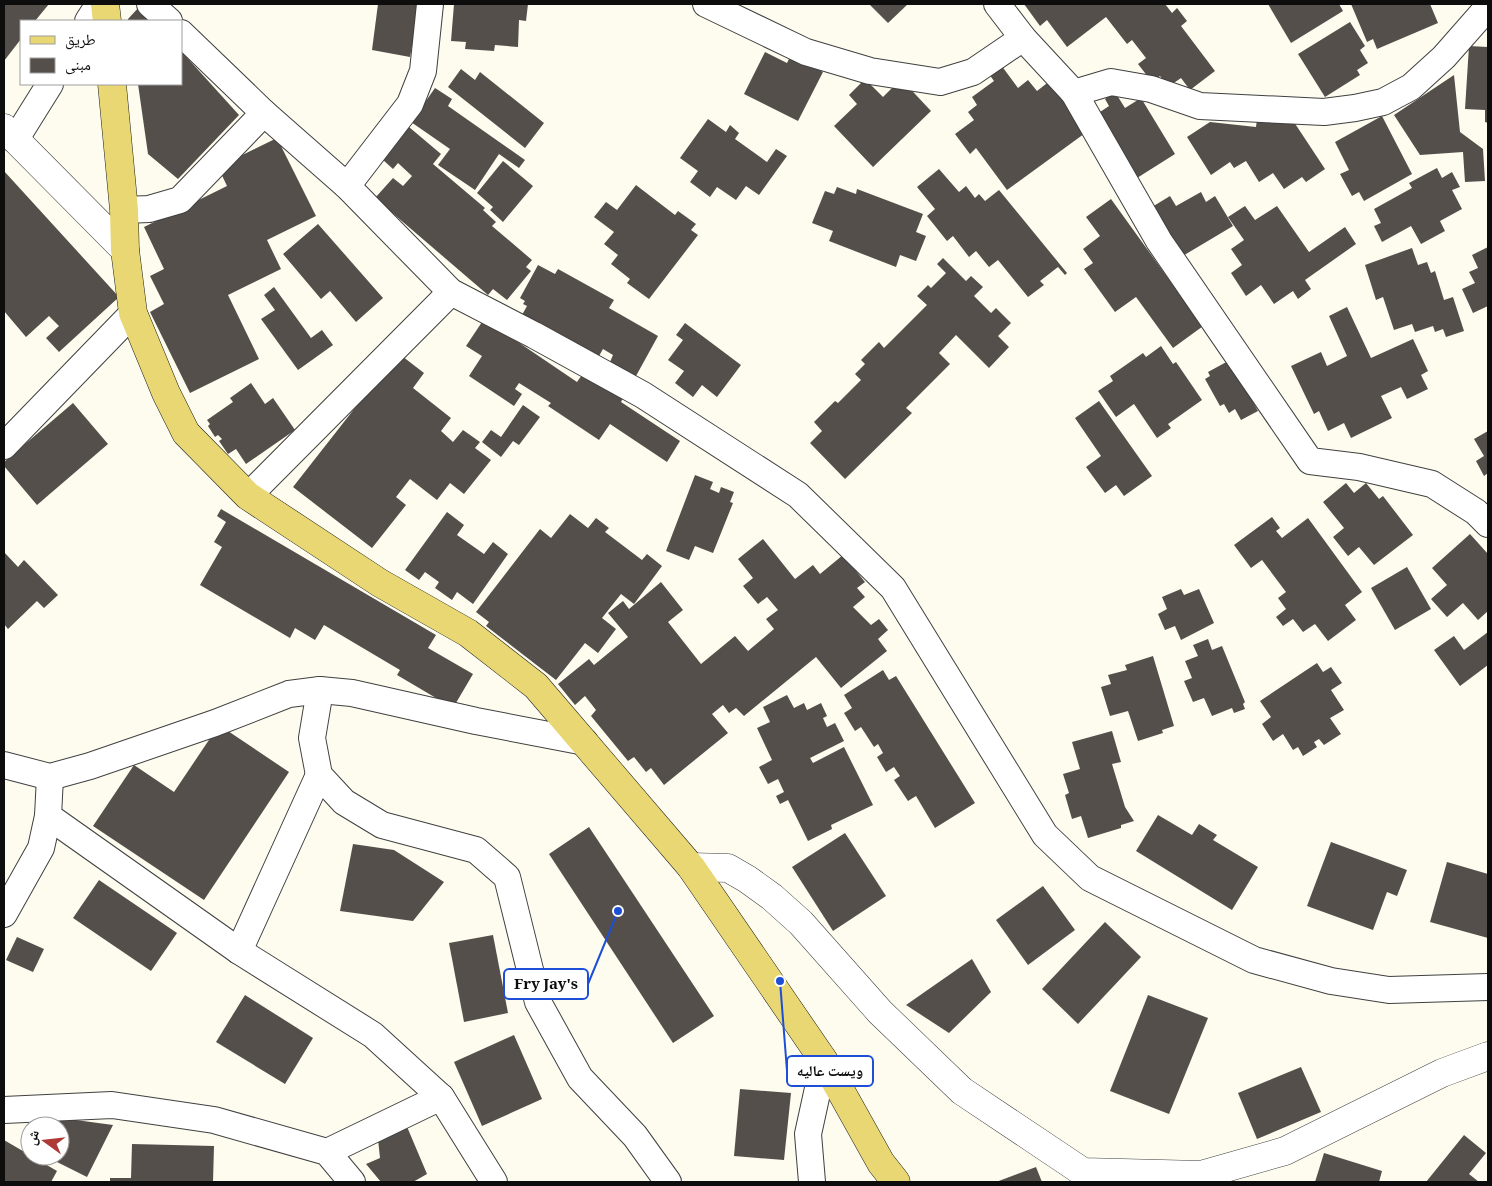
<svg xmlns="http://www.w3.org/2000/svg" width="1492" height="1186" viewBox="0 0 1492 1186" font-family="Georgia,'Noto Naskh Arabic',serif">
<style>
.building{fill:#554f4b}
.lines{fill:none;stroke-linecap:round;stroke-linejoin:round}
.minor-casing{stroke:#404040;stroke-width:28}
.tertiary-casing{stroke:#404040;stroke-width:29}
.primary-casing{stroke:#1e1e1e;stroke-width:29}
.minor{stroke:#fff;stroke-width:26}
.tertiary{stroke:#fff;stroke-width:28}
.primary{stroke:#e9d773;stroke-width:28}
.leader{fill:none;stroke:#1d4ed8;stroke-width:2}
.callout-dot{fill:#1d4ed8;stroke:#fff;stroke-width:2}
.callout{fill:#fff;stroke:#1d4ed8;stroke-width:2}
.callout-label{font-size:15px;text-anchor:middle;font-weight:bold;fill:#0d0d0d}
</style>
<rect width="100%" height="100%" fill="#fdfcef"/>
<g class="building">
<path d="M4 4H49L35 21H21V39L4 61Z"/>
<path d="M378 4H420L410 57 372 50Z"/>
<path d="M454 4H528L526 21 519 20 518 47 495 45 494 51 465 49 466 42 451 41Z"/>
<path d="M869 4H908L888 23Z"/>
<path d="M1024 4H1165L1172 13 1177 8 1187 21 1181 26 1215 71 1190 90 1181 78 1168 87 1160 76 1152 82 1138 64 1146 58 1132 40 1127 44 1106 17 1067 47 1047 20 1040 26Z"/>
<path d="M1268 4H1339L1343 11 1291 43Z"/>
<path d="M1351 4H1430L1438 23 1377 49 1373 39 1367 42Z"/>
<path d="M140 6 154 21H128V19Z"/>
<path d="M1350 22 1365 46 1360 50 1368 63 1357 70 1360 75 1325 97 1298 54Z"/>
<path d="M1469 46 1488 47V123L1485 122V110L1465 109Z"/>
<path d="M181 51 239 115 178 179 148 154 138 84H181Z"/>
<path d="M765 52 787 63 791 55 823 72 798 121 744 94Z"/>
<path d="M1001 65 1018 88 1028 80 1037 91 1051 80 1088 131 1007 190 976 148 970 154 955 134 974 120 968 112 977 105 972 97 994 81 989 74Z"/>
<path d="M461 69 475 80 480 72 544 123 525 148 448 87Z"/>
<path d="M1454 75 1460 132 1483 149 1485 181 1465 182 1463 152 1420 155 1394 115Z"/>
<path d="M865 79 883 97 901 79 931 111 873 167 834 126 857 104 849 95Z"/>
<path d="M435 88 452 99 448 106 525 160 519 168 499 154 475 190 438 165 450 149 411 122Z"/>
<path d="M1115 92 1125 108 1141 98 1175 154 1137 178 1094 116 1109 106 1105 99Z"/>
<path d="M1288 113 1325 169 1306 182 1302 177 1284 189 1273 173 1259 182 1246 161 1234 168 1230 162 1211 175 1187 137 1210 122 1256 127 1257 119Z"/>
<path d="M1382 116 1412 174 1364 201 1359 192 1352 196 1340 174 1349 170 1335 142Z"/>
<path d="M708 119 726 132 730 125 739 133 735 139 767 162 776 149 787 156 759 195 746 186 736 200 717 187 710 197 690 182 698 171 680 158Z"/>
<path d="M409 127 441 154 433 164 485 208 483 210 496 222 492 226 532 260 526 267 531 271 507 300 493 289 488 295 375 198 393 178 403 186 412 176 398 163 393 169 382 159Z"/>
<path d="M277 138 316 216 267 240 281 269 228 295 259 359 190 393 150 312 164 304 150 276 164 269 144 227 227 186 218 167Z"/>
<path d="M503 161 533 186 503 222 490 210 493 207 477 193Z"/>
<path d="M1437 168 1442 178 1452 172 1460 187 1452 190 1462 209 1440 221 1445 231 1421 244 1411 226 1382 242 1374 226 1381 223 1374 209 1412 188 1409 183Z"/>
<path d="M939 169 959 192 966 186 975 198 979 194 985 201 999 190 1067 273 1065 275 1058 267 1040 281 1044 285 1028 297 998 260 989 267 976 251 969 257 953 236 947 241 927 216 935 209 917 187Z"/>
<path d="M4 171 119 297 59 352 46 338 59 326 49 316 26 337 4 311Z"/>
<path d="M636 185 675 215 678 211 696 224 691 230 698 235 649 299 627 283 630 279 611 264 618 255 604 244 614 232 594 217 606 202 617 210Z"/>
<path d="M837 187 856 194 857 189 923 214 916 232 926 236 916 261 900 255 896 267 829 241 833 231 812 223 825 191 834 194Z"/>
<path d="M1201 192 1206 202 1215 196 1233 226 1181 257 1152 207 1170 196 1176 206Z"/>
<path d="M1111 199 1183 299 1210 321 1173 348 1136 297 1115 312 1084 269 1093 263 1083 249 1100 236 1086 217Z"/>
<path d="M1245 206 1255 220 1277 206 1309 252 1345 227 1356 244 1305 280 1311 289 1298 299 1293 291 1274 304 1261 285 1246 296 1231 273 1242 265 1231 249 1244 240 1228 217Z"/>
<path d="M318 224 383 298 356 322 330 291 321 299 283 254Z"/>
<path d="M1488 247V306L1473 313 1462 289 1475 283 1469 272 1478 268 1472 255Z"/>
<path d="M1412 248 1418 265 1427 262 1431 273 1435 271 1444 300 1453 297 1464 331 1446 337 1443 329 1435 332 1433 326 1415 332 1412 324 1394 330 1383 297 1376 300 1365 265Z"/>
<path d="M943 258 966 281 971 276 983 287 974 296 991 313 996 308 1011 323 998 336 1009 347 989 368 956 335 939 353 950 364 906 408 912 413 845 479 810 443 822 431 814 422 835 401 838 403 861 380 855 374 865 364 861 360 879 342 884 348 927 305 917 296 928 285 931 288 946 273 937 264Z"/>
<path d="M538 265 555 274 558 269 614 300 609 308 658 336 636 376 610 362 613 355 603 349 599 356 522 315 527 306 523 304 525 301 520 298Z"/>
<path d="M274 287 311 338 322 330 333 345 298 370 261 319 275 310 264 295Z"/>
<path d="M1347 307 1371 358 1413 339 1428 371 1421 375 1428 389 1407 399 1401 387 1381 396 1392 418 1351 438 1344 423 1328 431 1319 411 1314 414 1291 366 1321 352 1327 366 1347 356 1329 316Z"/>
<path d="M484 319 577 382 584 372 623 398 621 402 680 441 667 462 610 424 599 440 548 406 551 403 519 383 515 389 522 394 514 406 469 376 482 356 466 346Z"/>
<path d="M685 323 741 365 717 397 702 385 693 397 675 383 684 371 668 360 683 340 676 335Z"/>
<path d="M1161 346 1173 364 1176 362 1202 400 1168 424 1171 428 1157 438 1134 404 1116 417 1098 391 1113 381 1110 376 1143 353 1146 357Z"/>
<path d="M398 353 424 373 413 388 451 418 441 431 453 442 463 430 480 442 475 448 491 460 464 494 450 483 437 500 410 479 396 497 406 505 372 548 293 487Z"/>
<path d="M1230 360 1258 411 1241 420 1235 409 1229 413 1224 404 1220 406 1205 379 1210 376 1208 372Z"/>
<path d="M251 383 265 404 273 398 295 430 246 464 236 449 228 454 219 441 222 439 218 435 215 437 208 426 210 424 207 420 233 402 230 398Z"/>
<path d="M1099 401 1152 476 1124 496 1116 485 1105 493 1086 467 1101 456 1075 418Z"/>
<path d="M73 403 108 444 37 505 4 466V462Z"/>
<path d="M523 405 540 417 519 445 513 441 501 457 482 442 491 430 501 437Z"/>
<path d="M1488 431V473L1484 476 1476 461 1484 456 1474 439Z"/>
<path d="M695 475 713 482 710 489 719 493 721 487 734 492 730 502 733 503 713 553 695 546 689 560 666 551Z"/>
<path d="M1346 483 1354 493 1366 483 1379 499 1383 496 1413 535 1374 565 1359 547 1348 556 1333 537 1344 528 1323 502Z"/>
<path d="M221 509 436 635 428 648 473 674 453 708 397 675 400 670 324 625 315 640 295 628 290 638 200 585 222 547 214 542 226 522 217 516Z"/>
<path d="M447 512 464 525 457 535 484 554 493 542 508 554 473 604 457 592 452 600 435 588 439 582 425 572 419 580 405 570Z"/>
<path d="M570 514 588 528 596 518 609 528 605 532 642 560 647 554 662 566 634 604 621 594 602 618 616 629 598 653 585 643 556 680 486 626 489 622 476 612 540 529 551 538Z"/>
<path d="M1272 517 1280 528 1276 531 1282 538 1308 518 1362 592 1345 605 1356 620 1328 641 1315 624 1303 632 1293 619 1283 626 1276 617 1286 609 1278 598 1286 592 1262 560 1251 568 1234 545Z"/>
<path d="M1470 534 1488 554V611L1478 620 1463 603 1447 617 1431 599 1447 585 1432 568Z"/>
<path d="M763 539 795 579 813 565 820 574 843 555 865 582 857 588 865 597 853 607 871 625 879 619 888 630 878 639 887 651 841 688 816 657 744 716 736 708 729 713 723 705 712 714 728 733 664 785 651 768 646 772 634 757 628 761 591 716 596 710 585 696 575 705 558 684 589 659 594 665 628 637 608 613 623 601 629 609 661 582 683 610 668 622 701 664 735 636 748 651 774 629 766 619 778 610 767 597 758 604 743 586 753 578 738 559Z"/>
<path d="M4 552 18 567 24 560 58 595 44 608 37 601 8 629 4 624Z"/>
<path d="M1407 567 1431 609 1395 630 1371 588Z"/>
<path d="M1181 589 1184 595 1199 589 1214 623 1181 640 1175 626 1165 630 1158 614 1167 609 1162 597Z"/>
<path d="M1488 632V665L1460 686 1434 650 1454 636 1464 650Z"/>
<path d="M1208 639 1212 650 1222 646 1245 702 1243 704 1245 709 1234 713 1232 708 1212 716 1204 698 1193 702 1184 681 1192 678 1185 661 1198 656 1193 645Z"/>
<path d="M1153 656 1174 726 1162 730 1163 733 1138 741 1128 711 1110 716 1101 687 1111 684 1108 675 1127 670 1125 665Z"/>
<path d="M1317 663 1323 672 1331 667 1342 683 1331 690 1344 710 1330 718 1341 734 1324 745 1319 739 1314 742 1317 747 1303 756 1298 747 1293 750 1283 734 1273 741 1262 724 1271 717 1260 701Z"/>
<path d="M883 670 889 680 896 676 975 803 935 828 916 796 908 801 894 780 900 776 894 767 886 772 877 757 883 753 878 744 874 747 861 727 855 731 844 713 852 708 844 695Z"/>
<path d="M787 695 794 708 804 703 807 710 821 703 827 716 823 718 827 727 835 723 844 741 810 758 813 763 844 747 873 805 831 825 832 829 808 841 788 800 780 804 776 796 784 792 778 779 768 784 759 767 772 760 757 728 770 722 763 707Z"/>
<path d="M219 725 289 772 204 900 93 826 134 765 174 792Z"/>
<path d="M1112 731 1121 762 1112 764 1125 807 1134 821 1121 825V828L1088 838 1081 816 1072 819 1065 795 1069 793 1063 774 1080 769 1072 742Z"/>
<path d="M1158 815 1192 835 1199 824 1217 835 1213 840 1258 867 1232 910 1136 851Z"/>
<path d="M589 827 714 1016 673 1043 549 854Z"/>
<path d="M845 833 886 896 833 931 792 867Z"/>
<path d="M1331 842 1407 870 1397 896 1387 892 1373 930 1307 906Z"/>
<path d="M353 844 394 850 444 882 413 921 340 911Z"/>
<path d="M1447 862 1488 874V938L1430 922Z"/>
<path d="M99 880 177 933 151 971 73 918Z"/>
<path d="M1043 886 1075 930 1028 965 996 920Z"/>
<path d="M1105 922 1141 957 1078 1024 1042 989Z"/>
<path d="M493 935 508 1013 464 1022 449 943Z"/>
<path d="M17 937 44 949 33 972 6 960Z"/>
<path d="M972 959 991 992 949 1033 906 1005Z"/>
<path d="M245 995 313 1038 285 1084 216 1042Z"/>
<path d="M1148 995 1208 1018 1169 1114 1110 1091Z"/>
<path d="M514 1035 542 1099 482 1126 454 1062Z"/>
<path d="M1301 1067 1321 1112 1257 1139 1238 1093Z"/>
<path d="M740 1089 791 1093 784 1160 734 1156Z"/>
<path d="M46 1116 113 1125 87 1177 45 1156H60V1126H42Z"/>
<path d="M405 1122 427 1174 413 1182H381L366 1164 380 1158 377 1130Z"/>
<path d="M1464 1135 1486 1153 1469 1174 1479 1182H1426Z"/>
<path d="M4 1140 57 1171 51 1182H4Z"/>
<path d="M132 1144 214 1146 213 1182H110V1178H131Z"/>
<path d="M1324 1153 1382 1171 1379 1182H1315Z"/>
<path d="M1036 1167 1042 1182H996Z"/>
</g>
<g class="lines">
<defs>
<g id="minor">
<path d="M150 4 169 21"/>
<path d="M706 4 806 52 870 71 940 82 973 72 1023 38"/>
<path d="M997 4 1023 38 1074 93 1111 82 1151 89 1200 106 1324 112 1355 108 1383 102 1411 87 1444 57 1488 7"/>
<path d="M88 21 99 4"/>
<path d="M181 33 264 113 347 186 451 292 534 335 643 395 798 495 893 588 1045 835 1090 878 1254 960 1331 981 1389 990 1488 987"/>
<path d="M1074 93 1159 241 1310 461 1359 467 1432 484 1476 512 1488 524"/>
<path d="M15 140 50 84"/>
<path d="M347 186 410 104 423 71 430 4"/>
<path d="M124 210 149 209 180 200 264 113"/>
<path d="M4 446 133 313"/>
<path d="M248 496 451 292"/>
<path d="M320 690 312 738 319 775 344 802 382 825 476 850 507 877 538 1002 580 1078 635 1136 668 1182"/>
<path d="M4 765 50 777 90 766 215 723 289 694 320 690 352 693 476 721 585 742"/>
<path d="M48 816 239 951 373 1035 441 1097 494 1182"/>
<path d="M4 914 41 848 48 816 50 777"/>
<path d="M239 951 319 775"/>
<path d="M4 1110 112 1105 214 1120 327 1152 352 1182"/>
<path d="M327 1152 441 1097"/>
<path d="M812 1182 808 1134 824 1061"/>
</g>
<g id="tertiary">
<path d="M4 128 125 250"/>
<path d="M691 867 728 868 747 879 772 897 801 923 880 1012 962 1091 1083 1172 1201 1175 1285 1151 1442 1073 1488 1056"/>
</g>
<g id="primary">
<path d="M105 4 107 21"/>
<path d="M112 84 124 210 125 250 133 313 166 393 186 433 248 496 380 583 468 633 536 686 691 867 824 1061 881 1163 896 1182"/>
</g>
</defs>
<use href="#minor" class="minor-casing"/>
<use href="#tertiary" class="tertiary-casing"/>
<use href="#primary" class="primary-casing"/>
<use href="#minor" class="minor"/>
<use href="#tertiary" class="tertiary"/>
<use href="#primary" class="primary"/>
</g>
<path class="leader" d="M618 911L588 984M780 981L787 1071"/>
<g class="callout-dot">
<circle cx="618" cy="911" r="5"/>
<circle cx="780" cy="981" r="5"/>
</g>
<g class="callout">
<rect x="504" y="969" width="84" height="30" rx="5"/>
<rect x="787" y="1056" width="86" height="30" rx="5"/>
</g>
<g class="callout-label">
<text x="546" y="989">Fry Jay's</text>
<text x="830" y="1076">ويست عاليه</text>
</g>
<rect width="1492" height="1186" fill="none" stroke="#0d0d0d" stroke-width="10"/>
<rect x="20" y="20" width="162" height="65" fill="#ffffff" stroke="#9e9e9e"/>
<rect x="30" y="36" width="25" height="8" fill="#e9d773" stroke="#9e9e9e"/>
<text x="65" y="45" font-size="15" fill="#0d0d0d">طريق</text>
<rect x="30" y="58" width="25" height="15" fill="#554f4b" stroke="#9e9e9e"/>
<text x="65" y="70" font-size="15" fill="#0d0d0d">مبنى</text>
<g transform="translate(45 1141) rotate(285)"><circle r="24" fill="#ffffff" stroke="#9e9e9e"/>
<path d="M0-4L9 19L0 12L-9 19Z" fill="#ad3a35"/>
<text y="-8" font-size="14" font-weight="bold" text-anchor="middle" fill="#0d0d0d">ش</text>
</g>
</svg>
